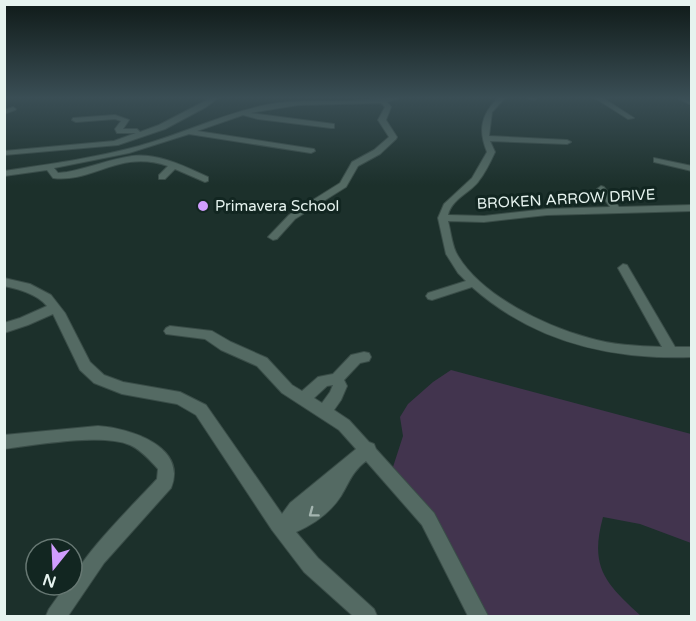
<svg xmlns="http://www.w3.org/2000/svg" width="696" height="621" viewBox="0 0 696 621" font-family="'Varela Round',sans-serif">
<style>
.green{fill:#42344e}
.lines{fill:none;stroke-linecap:round;stroke-linejoin:round}
.minor-casing{stroke:#3a4d48;stroke-width:2}
.minor{fill:#546a63;fill-rule:evenodd}
.oneway{stroke:#a4b5b0}
.poi-dot{fill:#d09dfe;stroke:#122621;stroke-width:2}
.labels{text-anchor:middle;stroke-width:6;stroke-linejoin:round;paint-order:stroke}
.far-street-label{font-size:15px;fill:#e6f3ef;stroke:#122621}
.far-poi-label{font-size:15px;fill:#e6f3ef;stroke:#122621;text-anchor:start}
</style>
<rect width="100%" height="100%" fill="#1c302b"/>
<path class="green" d="M451 370 691 434V543L640 524 603 517C589 568 606 584 641 616H482L440 531 392 470 403 436 400 417 408 404 433 382Z"/>
<g class="lines">
<defs>
<g id="minor">
<path d="M211 98H218L206 107 165 129 118 145 4 155V151L114 141 136 133H117L115 129 121 121 115 119 76 122 72 120 73 118 115 115 129 120 123 129H137L140 132 159 125Z"/>
<path d="M384 98H399L387 102 391 107 386 120 397 137 396 139 380 154 358 166 346 187 295 219 277 239 273 240 268 237 289 215 340 183 352 162 374 150 389 137 378 120 385 107 381 103 298 105 250 113 334 124V128H331L258 119 243 115 197 131 314 149 315 151 311 153 189 134 129 153 54 168 58 173 67 172C89 168 110 159 132 156 158 153 184 166 208 177V181L205 182 175 169 165 179H159V175L168 166C119 149 94 183 53 178L47 170 4 176V171C50 164 95 158 139 146 182 134 222 114 266 105 305 97 345 105 384 98Z"/>
<path d="M498 98H505L492 112 489 136 567 140 571 142 567 144 490 141 495 152C490 163 485 173 478 182 468 194 452 199 448 215L484 216 547 209 610 207 597 189 601 186 604 187 619 207 692 205V211L547 215 484 222 448 221C451 232 452 247 458 256 482 296 545 326 589 338 612 345 637 346 662 347L618 268 623 264 627 265 675 347H692V357C611 360 534 342 472 287L432 300 428 299 426 296 428 293 466 281 458 273 446 254 438 218 444 204 472 178 487 152C478 130 481 115 498 98Z"/>
<path d="M527 98H537L534 100Z"/>
<path d="M595 98H603L634 118 628 119Z"/>
<path d="M678 98 692 100V105L679 99Z"/>
<path d="M13 107 16 109 15 110 4 114V110Z"/>
<path d="M654 158 692 166V171L654 162Z"/>
<path d="M4 278 30 284 51 295 65 313 90 362 104 375 123 382 180 392 206 405 282 514 290 503 356 449 339 430 282 393 257 366 221 350 205 339 166 334 164 331 166 328 170 326 212 331 231 342 267 358 292 385 302 391 318 377 333 374 351 355 364 352 369 353 371 357 369 361 360 363 344 380 347 386 341 400 334 410 349 420 369 442 374 444 376 449 434 513 488 616H468L422 525 366 461C352 472 350 481 341 496 330 513 314 524 296 532L318 558 374 609 377 616H353L304 572 272 530 196 415 177 404 122 394 94 383 80 370 53 314 28 325 4 333V323L20 318 47 306C37 294 19 289 4 286ZM333 385 330 392 322 403 314 398 327 386Z"/>
<path d="M98 426C129 428 188 446 171 488L104 563 68 616H46L49 609 66 585H72C72 564 140 498 157 479L158 469C150 460 141 450 130 445 102 433 36 445 4 449V435Z"/>
</g>
</defs>
<use href="#minor" class="minor-casing"/>
<use href="#minor" class="minor"/>
</g>
<defs><path id="oneway-chevron" d="M-2-3.5L2.5 0L-2 3.5" fill="none" stroke-width="1.6" stroke-linecap="round" stroke-linejoin="round" transform="scale(1.5)"/></defs>
<use class="oneway" href="#oneway-chevron" transform="translate(313 513) rotate(143)"/>
<linearGradient id="sky" x2="0" y2="1"><stop stop-color="#0f1a18"/><stop offset="0.53" stop-color="#3a4e55"/><stop offset="1" stop-color="#3a4e55" stop-opacity="0"/></linearGradient>
<rect width="696" height="185" fill="url(#sky)"/>
<circle class="poi-dot" cx="203" cy="206" r="6"/>
<g class="labels">
<g class="far-street-label">
<text transform="translate(566 199) rotate(-3)" y="5">BROKEN ARROW DRIVE</text>
</g>
<g class="far-poi-label">
<text x="215" y="211">Primavera School</text>
</g>
</g>
<rect width="696" height="621" fill="none" stroke="#e6f3ef" stroke-width="12"/>
<g transform="translate(54 567) rotate(198)"><circle r="28" fill="#122621" stroke="#677873" stroke-width="1.5"/>
<path d="M0-4.5L10 22L0 15L-10 22Z" fill="#d09dfe"/>
<text y="-9" font-size="16" font-weight="bold" text-anchor="middle" fill="#e6f3ef">N</text>
</g>
</svg>
